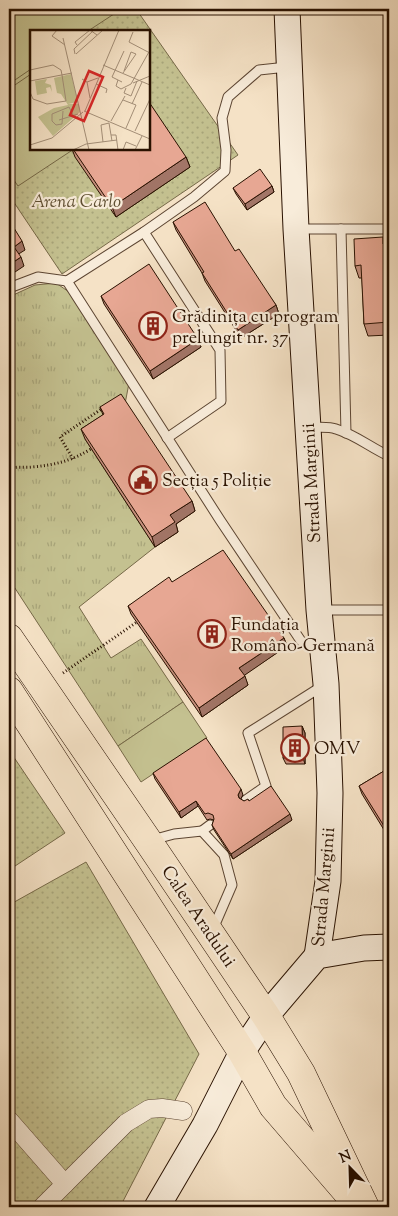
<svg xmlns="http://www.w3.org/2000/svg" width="398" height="1216" viewBox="0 0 398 1216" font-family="'Sorts Mill Goudy',serif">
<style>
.grass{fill:url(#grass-tufts);stroke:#766948}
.park{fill:url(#park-dots);stroke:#766948;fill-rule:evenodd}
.pitch{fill:#c4c190;stroke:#766948}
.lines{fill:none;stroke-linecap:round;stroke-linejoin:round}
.lane-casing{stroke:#5c4532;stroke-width:11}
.street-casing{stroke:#5c4532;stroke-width:19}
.secondary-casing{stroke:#291100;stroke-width:27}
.primary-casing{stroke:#291100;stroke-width:29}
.path{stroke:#291100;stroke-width:3;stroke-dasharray:1 2.5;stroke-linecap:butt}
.lane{stroke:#f8ecda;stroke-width:9}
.street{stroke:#f8ecda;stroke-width:18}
.secondary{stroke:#f8ecda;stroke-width:25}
.primary{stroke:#f5e2c6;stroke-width:28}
.wall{fill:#c7907e;stroke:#291100}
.shaded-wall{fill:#a27567;stroke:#291100}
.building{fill:#e7a793;stroke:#291100}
.labels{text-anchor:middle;stroke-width:4.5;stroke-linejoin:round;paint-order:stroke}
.park-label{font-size:18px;font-style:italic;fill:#5f4f32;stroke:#f8ecda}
.poi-label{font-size:18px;fill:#291100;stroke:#f8ecda;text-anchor:start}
.street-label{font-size:18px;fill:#291100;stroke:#f8ecda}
.inset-road{fill:none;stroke:#a38e77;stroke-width:1}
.view{fill:#d62828;fill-opacity:0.15;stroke:#d62828;stroke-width:2.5}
.inset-edge{fill:none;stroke:#291100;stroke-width:2.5}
</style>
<defs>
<pattern id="grass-tufts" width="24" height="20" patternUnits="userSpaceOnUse" patternTransform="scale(1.25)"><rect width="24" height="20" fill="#c4c190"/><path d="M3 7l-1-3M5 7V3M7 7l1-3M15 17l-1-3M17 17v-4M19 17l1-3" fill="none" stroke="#a8a57a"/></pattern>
<pattern id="park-dots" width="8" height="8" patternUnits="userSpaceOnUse" patternTransform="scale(1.25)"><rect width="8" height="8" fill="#c4c190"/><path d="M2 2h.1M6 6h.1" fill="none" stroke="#a8a57a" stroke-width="1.8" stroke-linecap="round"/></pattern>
</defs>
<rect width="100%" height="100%" fill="#f5e2c6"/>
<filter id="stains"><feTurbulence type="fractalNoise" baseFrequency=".004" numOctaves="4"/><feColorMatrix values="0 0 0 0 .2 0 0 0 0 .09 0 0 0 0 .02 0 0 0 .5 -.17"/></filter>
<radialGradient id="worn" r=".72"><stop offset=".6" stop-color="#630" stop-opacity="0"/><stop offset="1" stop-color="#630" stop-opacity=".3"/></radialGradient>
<path class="grass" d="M56 283 72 294 129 383 125 404 85 439 155 547 79 607 111 658 141 639 183 702 118 746 9 579V297L35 285Z"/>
<g class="park">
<path d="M9 9H136L238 155 62 274 9 195ZM31 31H149V149H31Z"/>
<path d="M9 750 65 833 9 870Z"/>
<path d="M86 862 199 1054 120 1207H9V905Z"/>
</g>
<g class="pitch">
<path d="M9 9H119L120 10 88 31H31V69L12 82 9 77Z"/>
<path d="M31 74V149H74L18 186 9 173V89Z"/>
<path d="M183 702 207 738 141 782 118 746Z"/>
</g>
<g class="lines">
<defs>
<g id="lane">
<path d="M297 229H389"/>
<path d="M341 229 346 433"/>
<path d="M144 232 220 350 221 401 167 438"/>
<path d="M67 281 220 520 301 641 310 646 322 647"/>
<path d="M9 288 38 277 67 281 144 232 194 197 225 171 226 150 222 118 228 97 259 70 287 67"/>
<path d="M308 427C317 428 328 426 336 429 356 435 371 448 389 456"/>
<path d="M322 610H389"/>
<path d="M246 800 266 786 248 733 324 685"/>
<path d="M202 831 210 825"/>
<path d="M152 840 174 834 202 831 224 855 232 885 213 929"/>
</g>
<g id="street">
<path d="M9 1120 65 1184"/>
<path d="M42 1207 126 1123 149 1109 162 1108 183 1111"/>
</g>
<g id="secondary">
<path d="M287 9 296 229 319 610 326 684 330 793 328 881 317 956"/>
<path d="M157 1207 205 1125 242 1052 266 1016 317 956 364 948 389 947"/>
</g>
<g id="primary">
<path d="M9 638 148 841 266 1016 301 1073 365 1207"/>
<path d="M9 691 242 1052 273 1106 347 1192"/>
</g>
</defs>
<use href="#lane" class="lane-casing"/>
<use href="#street" class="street-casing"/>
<use href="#secondary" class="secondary-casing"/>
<use href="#primary" class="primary-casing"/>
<g class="path">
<path d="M73 459 60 437 103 408"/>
<path d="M9 469C15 466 24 468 32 467 55 465 71 461 91 449"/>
<path d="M63 673 137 622"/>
</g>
<use href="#lane" class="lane"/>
<use href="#street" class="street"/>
<use href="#secondary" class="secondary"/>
<use href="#primary" class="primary"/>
</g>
<g class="wall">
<path d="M72 149H149L186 157 190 167 116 217 75 157Z"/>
<path d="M272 186 274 192 247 210 236 194 233 188Z"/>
<path d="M173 222 235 251 276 305 279 314 241 338 205 281 202 273 176 230Z"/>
<path d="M385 244H389V335L368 336 364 324 362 278H359L355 266Z"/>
<path d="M101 296 198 339 201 347 153 379 104 304Z"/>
<path d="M389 379V441L387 434Z"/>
<path d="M100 407 192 501 195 511 176 524 178 532 155 547 85 439 81 429 103 415Z"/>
<path d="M172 582 284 638 287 646 244 675 248 685 202 717 131 614 128 606Z"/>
<path d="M302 726 305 733V764H286L283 758Z"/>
<path d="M389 768V838L362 794 359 786Z"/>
<path d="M153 773 243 795 240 799 244 801H249L292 820 233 859 214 830 212 825 214 820 210 819 207 820 198 806 181 818 155 779Z"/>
</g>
<g class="shaded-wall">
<path d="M186 157 190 167 116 217 112 207Z"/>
<path d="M272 186 274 192 247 210 245 204Z"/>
<path d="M22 241 25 250 17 255 14 247Z"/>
<path d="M21 257 24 266 9 276V265Z"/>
<path d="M276 305 279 314 241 338 238 330Z"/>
<path d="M198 339 201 347 153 379 150 371Z"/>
<path d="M192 501 195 511 176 524 178 532 155 547 152 537 170 515Z"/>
<path d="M284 638 287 646 242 677 239 668Z"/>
<path d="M245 676 248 685 202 717 199 708Z"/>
<path d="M302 726 305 733V764L303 758Z"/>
<path d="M241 789 243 795 240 800 238 795Z"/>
<path d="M196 801 198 806 181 818 179 812Z"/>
<path d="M290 814 292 820 233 859 231 854Z"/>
</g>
<g class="building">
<path d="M149 102 186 157 112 207 73 149H149Z"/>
<path d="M260 169 272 186 245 204 233 188Z"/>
<path d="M205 202 235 251 239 249 276 305 238 330 202 273 204 272 173 222Z"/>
<path d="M9 220 22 241 14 247 21 257 9 265Z"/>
<path d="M383 237V244H389V322L364 324 361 265 355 266 354 239Z"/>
<path d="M149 264 198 339 150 371 101 296Z"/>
<path d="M384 379H389V434H387Z"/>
<path d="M121 394 192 501 170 515 175 522 152 537 81 429 104 414 100 407Z"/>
<path d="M223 550 284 638 239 668 245 676 199 708 128 606 169 577 172 582Z"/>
<path d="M302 726 303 758H283V727Z"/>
<path d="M206 738 241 789 238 795 239 798 244 801 248 799 249 801 271 786 290 814 231 854 212 825 214 819 213 815 208 813 205 814 196 801 179 812 153 773Z"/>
<path d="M389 768V834L359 786Z"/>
</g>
<defs>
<symbol id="building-ring" viewBox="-11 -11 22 22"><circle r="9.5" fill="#f8ecda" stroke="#8f2418" stroke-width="1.5"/><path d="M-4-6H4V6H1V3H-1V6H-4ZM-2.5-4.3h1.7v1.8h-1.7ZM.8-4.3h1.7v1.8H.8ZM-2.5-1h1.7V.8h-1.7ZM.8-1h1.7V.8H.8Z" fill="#8f2418"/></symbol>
<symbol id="civic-ring" viewBox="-11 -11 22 22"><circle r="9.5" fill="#f8ecda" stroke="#8f2418" stroke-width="1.5"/><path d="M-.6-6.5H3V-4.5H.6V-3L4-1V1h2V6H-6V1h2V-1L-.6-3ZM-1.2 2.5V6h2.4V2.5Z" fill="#8f2418"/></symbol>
</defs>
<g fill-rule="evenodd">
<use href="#building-ring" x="137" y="310" width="32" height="32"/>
<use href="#civic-ring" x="127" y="464" width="32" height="32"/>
<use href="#building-ring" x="196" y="618" width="32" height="32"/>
<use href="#building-ring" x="279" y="732" width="32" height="32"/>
</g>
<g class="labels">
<g class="park-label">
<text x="76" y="207">Arena Carlo</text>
</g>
<g class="poi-label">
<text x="172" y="322">Grădinița cu program<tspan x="172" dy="21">prelungit nr. 37</tspan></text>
<text x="162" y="486">Secția 5 Poliție</text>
<text x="231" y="630">Fundația<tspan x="231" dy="21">Româno-Germană</tspan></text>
<text x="314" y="754">OMV</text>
</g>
<g class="street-label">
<text transform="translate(311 483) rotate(-93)" y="6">Strada Marginii</text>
<text transform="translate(323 887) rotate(-85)" y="6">Strada Marginii</text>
<text transform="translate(199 916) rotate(56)" y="6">Calea Aradului</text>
</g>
</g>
<g transform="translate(30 30)">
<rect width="120" height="120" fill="#f5e2c6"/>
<path d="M41 44 48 72 38 74H49L50 82 23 106 8 87 24 78 38 75 31 64 27 63 24 48ZM17 49 15 53 21 55 22 62 20 57 16 58 17 63 7 65 5 51Z" fill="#c4c190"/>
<path class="inset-road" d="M27 0 22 6 35 15M103 2 99 12 118 22M33 8 59 120M47 15 45 12 60 0 67 5M45 24 44 19 64 0M46 24 73 0M73 35 120 55M0 40 23 35 31 40 32 45M93 43 106 24 101 22 94 41M52 49 57 52 68 48M88 50 86 56 91 59 101 54 120 20M0 51 42 43M57 52 60 68M92 52 82 47 94 21M103 53 120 46M66 54 77 59 76 63M96 58 94 63 101 66 107 51M0 62 3 69 17 74 36 71 32 45M93 70 106 75 96 98M102 74 112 52M33 81 32 94 26 95 22 91V84L39 77 43 85M54 81 120 109M55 81 89 0M29 90 48 84M81 91 95 66M105 101 120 69M81 105H86L88 120M73 112 71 95 79 93 82 111M0 115 22 108 53 82M43 120 56 114 87 110M93 120 96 112 106 116M105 120 112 106"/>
<path class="view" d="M59 41 73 47 54 91 40 85Z"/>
<rect width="120" height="120" class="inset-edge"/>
</g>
<rect width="398" height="1216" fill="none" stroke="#f5e2c6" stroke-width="30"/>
<rect x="10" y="10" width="378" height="1196" fill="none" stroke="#291100" stroke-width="2.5"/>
<rect x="15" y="15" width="368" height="1186" fill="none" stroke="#291100"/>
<g transform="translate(350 1168) rotate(337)" stroke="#f8ecda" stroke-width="4" paint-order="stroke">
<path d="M0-4L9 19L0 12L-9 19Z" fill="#291100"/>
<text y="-8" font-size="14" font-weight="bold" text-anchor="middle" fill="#291100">N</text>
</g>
<rect width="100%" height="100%" filter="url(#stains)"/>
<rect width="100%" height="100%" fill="url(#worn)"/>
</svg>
